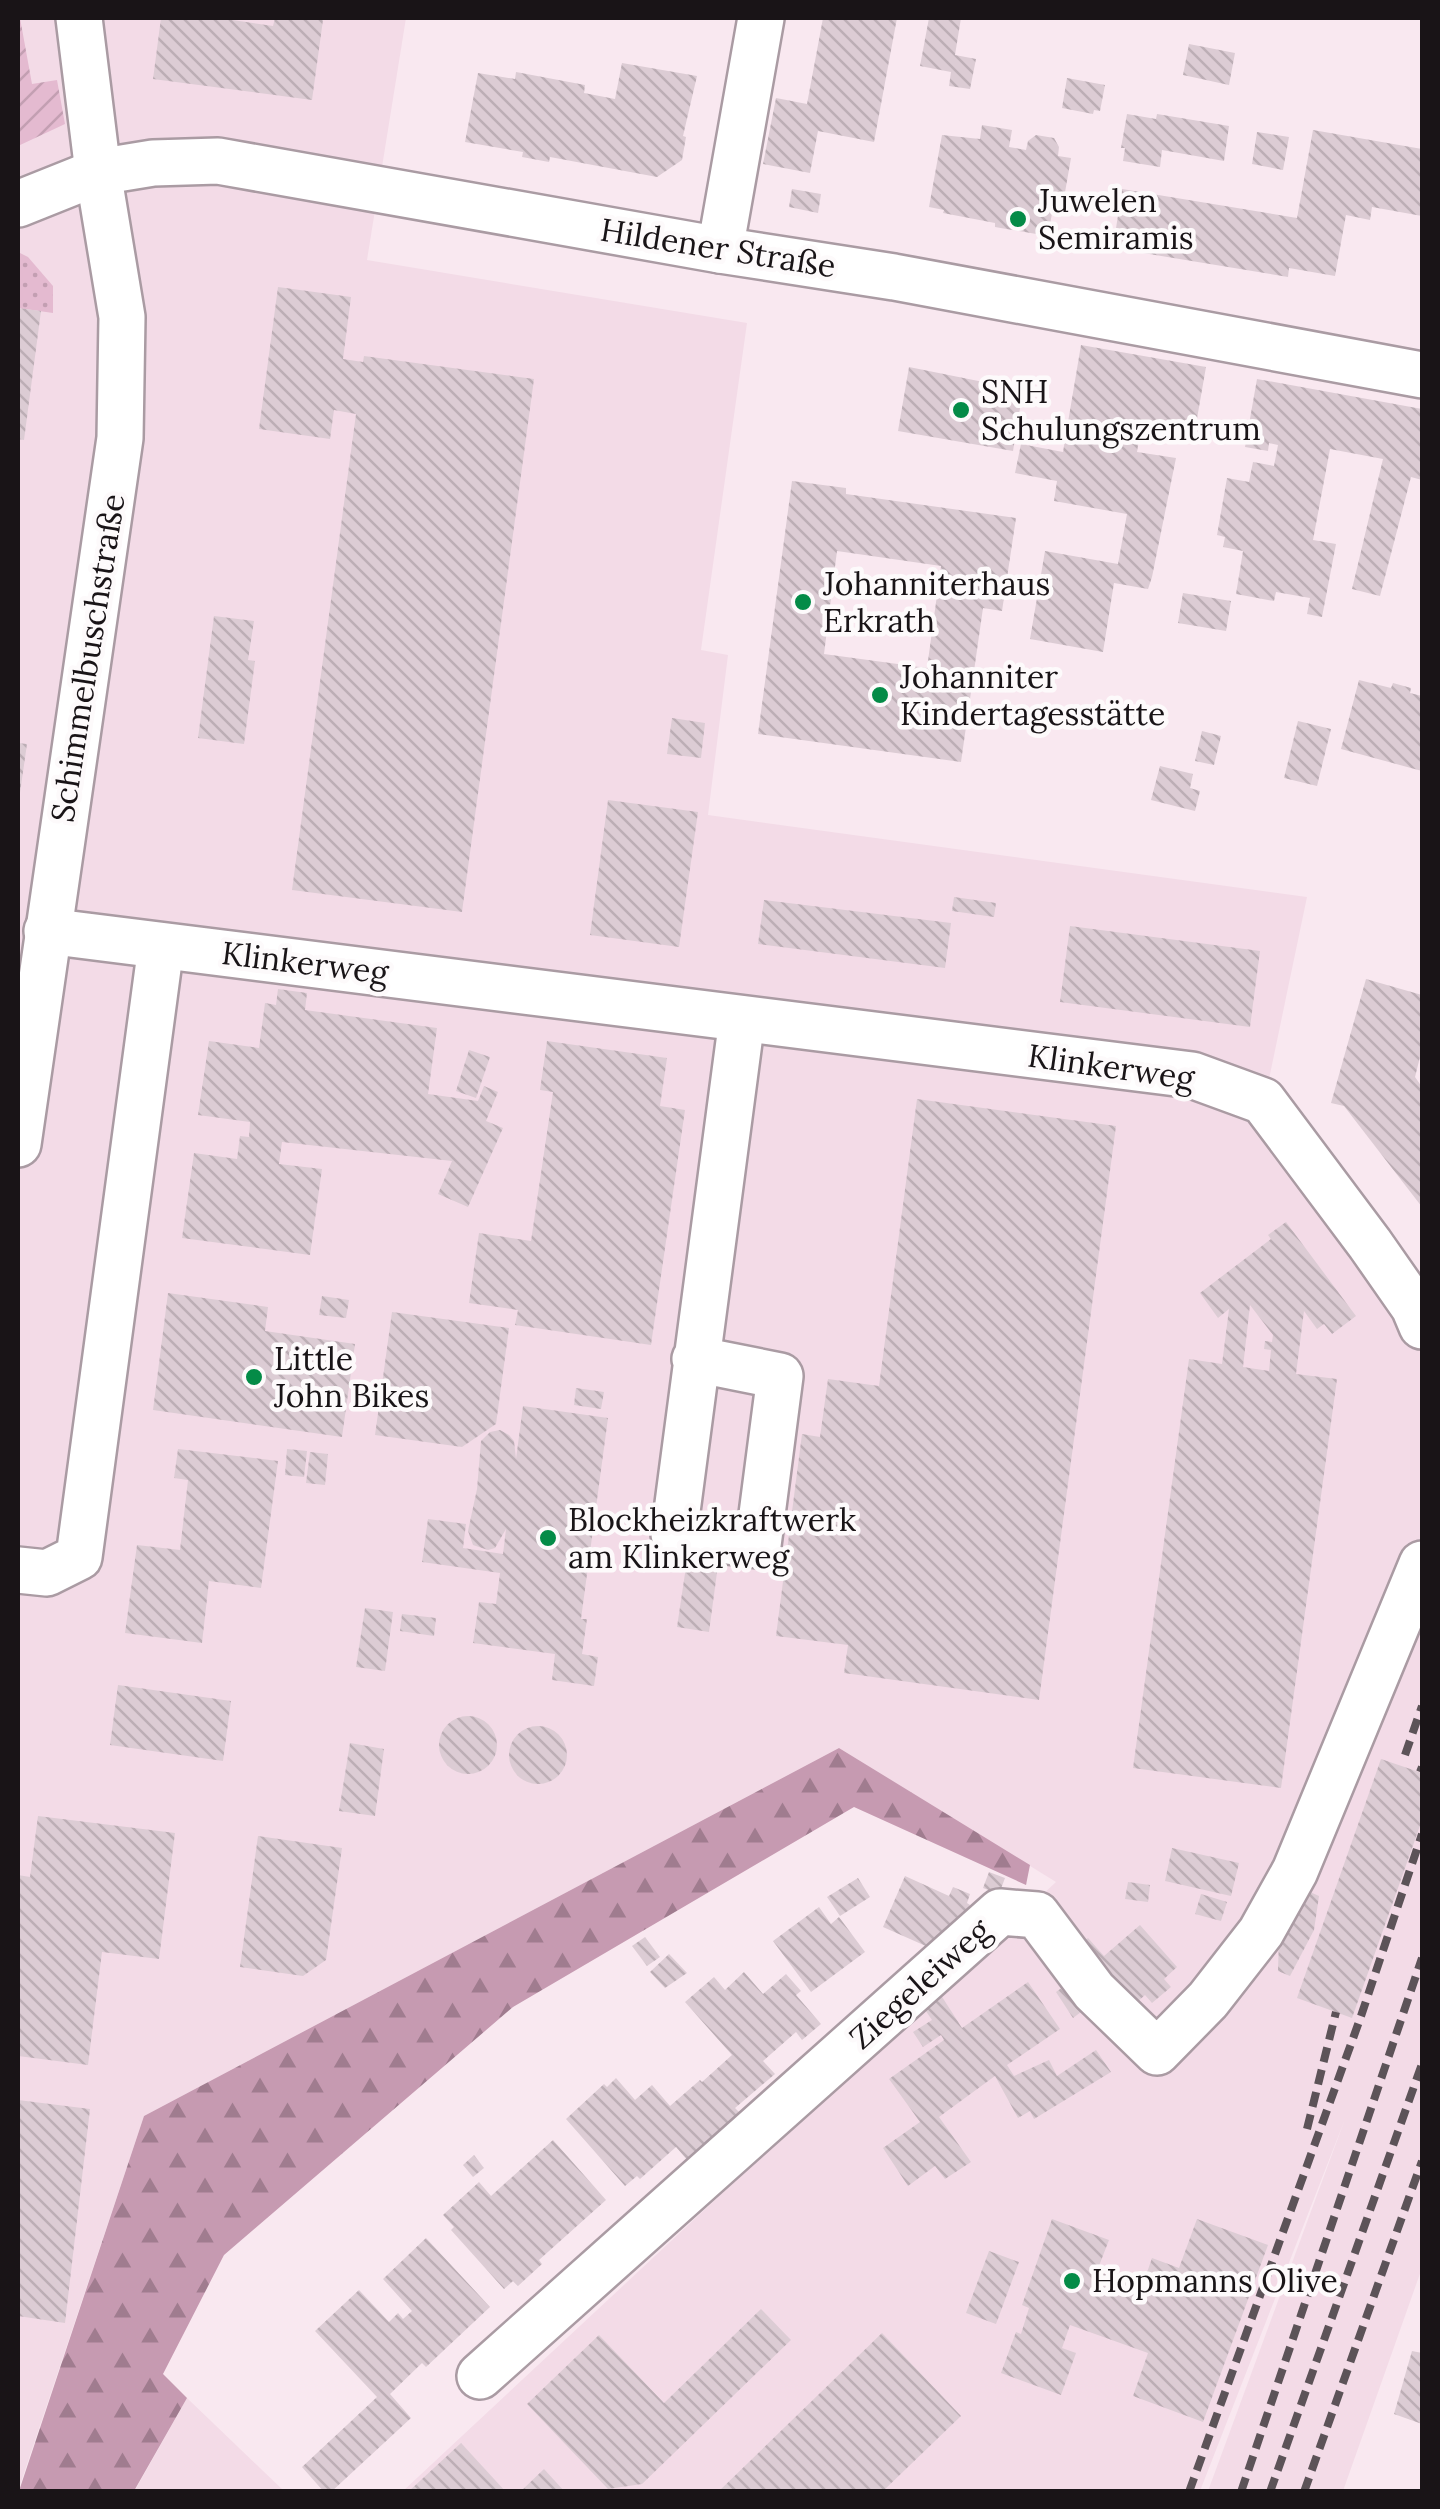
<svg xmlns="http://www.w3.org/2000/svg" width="1440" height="2509" viewBox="0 0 1440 2509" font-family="Lora,serif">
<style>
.built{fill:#f3dbe7}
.grass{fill:url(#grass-dots)}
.forest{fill:url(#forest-firs)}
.garden{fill:url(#garden-furrows)}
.building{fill:url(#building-back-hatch);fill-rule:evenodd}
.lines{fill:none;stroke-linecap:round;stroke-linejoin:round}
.street-casing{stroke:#aa9ba3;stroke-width:50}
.street{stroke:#fff;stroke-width:45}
.rail{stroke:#5c5358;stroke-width:8;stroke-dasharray:15 8;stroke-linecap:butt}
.poi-dot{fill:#048b47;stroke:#fdfafb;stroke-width:4}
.labels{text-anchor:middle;stroke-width:9;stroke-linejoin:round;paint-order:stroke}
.poi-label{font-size:32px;fill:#191417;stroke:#fdfafb;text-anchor:start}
.street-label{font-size:32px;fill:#191417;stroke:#fdfafb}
</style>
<defs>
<pattern id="grass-dots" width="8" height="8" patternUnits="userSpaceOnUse" patternTransform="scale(2.5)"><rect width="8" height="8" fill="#e4bad0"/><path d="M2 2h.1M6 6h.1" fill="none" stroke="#c39fb2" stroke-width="1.8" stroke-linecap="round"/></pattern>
<pattern id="forest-firs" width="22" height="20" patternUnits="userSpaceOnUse" patternTransform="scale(2.5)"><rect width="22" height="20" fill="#c69ab1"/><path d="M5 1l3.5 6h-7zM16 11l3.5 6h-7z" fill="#a07c8f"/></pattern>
<pattern id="garden-furrows" width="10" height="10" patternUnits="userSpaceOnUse" patternTransform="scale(2.5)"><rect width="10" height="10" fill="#e4bad0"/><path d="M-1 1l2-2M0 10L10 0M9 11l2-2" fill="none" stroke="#c39fb2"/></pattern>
<pattern id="building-back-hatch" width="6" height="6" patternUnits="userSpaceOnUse" patternTransform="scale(2.5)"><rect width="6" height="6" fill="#dcccd4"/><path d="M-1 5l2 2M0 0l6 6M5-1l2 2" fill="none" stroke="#bcaeb5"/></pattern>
</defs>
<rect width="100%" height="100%" fill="#f9e8f0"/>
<g class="built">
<path d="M18 18H406L367 260 747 323 701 650 728 655 708 815 1307 897 1260 1122 1422 1323V2268L1343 2491H1208L1345 2119 1200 2491H403L1056 1882 839 1748 144 2116 18 2491Z"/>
<path d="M187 2398 284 2491 134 2492Z"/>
</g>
<path class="grass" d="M18 252 28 257 53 286V313L18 308Z"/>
<path class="forest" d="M839 1748 1030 1865 1026 1885 854 1807 513 2007 224 2255 163 2374 187 2398 134 2491H19L144 2116Z"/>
<path class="garden" d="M18 18H20L32 84 57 80 65 124 18 146Z"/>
<g class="building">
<path d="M161 18H219L273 26 275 18 323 20 312 100 153 79Z"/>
<path d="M823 18H897L874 142 818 131 810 173 763 164 776 98 807 104Z"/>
<path d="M929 18H961L955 55 976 59 970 89 949 86 951 72 920 66Z"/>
<path d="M1189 44 1235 53 1229 85 1183 75Z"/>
<path d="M622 63 697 76 683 136 686 137 682 160 657 177 550 157 549 162 522 157 523 152 465 142 478 73 515 79 516 72 585 85 584 93 615 99Z"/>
<path d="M1067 78 1105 85 1100 111 1094 110 1093 114 1062 108Z"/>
<path d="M1127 114 1156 119 1157 114 1229 126 1224 161 1162 150 1160 167 1123 161 1125 148H1121Z"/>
<path d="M982 125 1012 130 1009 147 1026 150 1028 141 1036 135 1054 138 1059 147 1058 156 1071 158 1064 198 1055 196 1048 236 995 227V223L943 213 944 210 929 207 942 135 980 139Z"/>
<path d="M1313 130 1422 149V216L1372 207 1370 220 1346 215 1335 276 1289 268 1288 277 1113 248 1122 189 1297 218Z"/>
<path d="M1257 132 1289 137 1283 170 1252 164Z"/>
<path d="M792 189 821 194 818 213 789 207Z"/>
<path d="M278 287 351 297 343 359 363 362 364 356 534 379 462 912 292 890 356 414 334 410 330 439 259 429Z"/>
<path d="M18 308 41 311 24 440 18 439Z"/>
<path d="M1081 345 1206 367 1195 430 1142 420 1137 452 1176 458 1152 577 1148 589 1114 583 1103 652 1030 639 1045 551 1118 564 1127 514 1054 501 1057 481 1015 473 1021 444 1063 452Z"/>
<path d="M909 367 1023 390 1013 451 898 431Z"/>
<path d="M1257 379 1422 409V480L1411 477 1380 596 1352 589 1383 459 1330 449 1313 540 1336 544 1322 617 1307 614 1310 598 1276 592 1274 601 1236 594 1243 551 1223 547 1225 537 1217 535 1227 478 1249 482 1253 462 1274 466 1278 445 1269 443 1268 451 1245 447Z"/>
<path d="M792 481 846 488V494L1016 518 1002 611 983 608 961 762 758 734ZM837 551 941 566 927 668 824 654Z"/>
<path d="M1183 593 1231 601 1226 631 1178 623Z"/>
<path d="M214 616 254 621 248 660 255 661 244 744 198 738Z"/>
<path d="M1359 680 1391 688 1393 683 1411 688 1410 693 1422 696V771L1341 749Z"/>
<path d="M672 718 705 723 701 758 667 754Z"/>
<path d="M1298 721 1331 729 1317 786 1284 778Z"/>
<path d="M1202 731 1221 736 1214 765 1195 761Z"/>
<path d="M18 743 27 744 20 793 18 792Z"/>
<path d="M1160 766 1193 774 1190 788 1200 791 1195 811 1151 800Z"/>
<path d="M608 800 698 812 679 947 590 935Z"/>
<path d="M954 897 996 903 994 917 952 911Z"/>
<path d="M764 900 951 923 945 968 758 944Z"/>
<path d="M1070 926 1260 951 1250 1027 1060 1002Z"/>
<path d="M1366 979 1422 995V1049L1415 1077 1422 1087V1207L1344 1106 1331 1103Z"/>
<path d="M278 989 307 993 305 1010 437 1028 428 1094 478 1101 484 1086 498 1092 486 1121 503 1128 468 1207 438 1194 452 1161 282 1142 279 1164 322 1169 310 1255 182 1238 194 1153 237 1159 240 1136 249 1137 250 1122 198 1115 209 1041 259 1048 265 1003 276 1005Z"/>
<path d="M547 1041 667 1058 660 1106 685 1110 651 1345 515 1325 518 1310 469 1303 479 1233 531 1241 553 1092 540 1090Z"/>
<path d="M469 1050 490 1057 476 1098 456 1091Z"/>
<path d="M917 1099 1116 1126 1039 1700 844 1673 848 1645 776 1636 802 1434 820 1437 828 1379 879 1386Z"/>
<path d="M1286 1222 1356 1316 1332 1334 1324 1324 1317 1329 1304 1311 1296 1374 1337 1379 1281 1788 1133 1768 1189 1359 1222 1364 1229 1309 1218 1318 1200 1293 1271 1239 1268 1235ZM1250 1305 1273 1335 1272 1342 1265 1341 1264 1349 1271 1350 1269 1371 1243 1367Z"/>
<path d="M168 1293 268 1307 265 1331 355 1344 342 1437 153 1410Z"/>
<path d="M322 1296 349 1300 346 1318 319 1315Z"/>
<path d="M392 1312 509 1328 496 1424 462 1447 375 1435Z"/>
<path d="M576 1388 604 1392 601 1409 574 1405Z"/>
<path d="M523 1406 608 1418 581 1619H587L582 1654 598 1657 594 1686 552 1680 555 1654 473 1643 479 1602 496 1604 500 1573 422 1562 428 1519 466 1524 463 1548 503 1554 506 1529 495 1548 488 1550 473 1545 468 1531 477 1489 481 1441 490 1432 500 1430 509 1435 514 1441 516 1459Z"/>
<path d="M178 1449 278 1461 261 1588 209 1581 202 1643 125 1633 137 1545 180 1550 188 1480 174 1478Z"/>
<path d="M287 1449 307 1451 304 1477 285 1475Z"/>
<path d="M310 1452 328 1454 325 1485 306 1483Z"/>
<path d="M687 1560 718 1565 709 1632 677 1627Z"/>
<path d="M365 1608 393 1612 385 1671 356 1667Z"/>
<path d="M402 1614 436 1618 434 1636 400 1631Z"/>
<path d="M118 1685 231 1701 223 1761 110 1745Z"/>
<circle cx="468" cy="1745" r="29"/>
<circle cx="538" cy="1755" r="29"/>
<path d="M350 1743 384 1749 375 1816 339 1811Z"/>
<path d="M1381 1759 1422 1773V1820L1352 2018 1297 1998Z"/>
<path d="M38 1816 175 1833 159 1959 102 1952 88 2065 18 2056V1875L30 1877Z"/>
<path d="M258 1836 342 1848 326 1960 303 1976 240 1967Z"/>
<path d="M1172 1848 1239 1863 1231 1896 1165 1881Z"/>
<path d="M989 1872 1005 1878 999 1894 983 1888Z"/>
<path d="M905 1876 949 1896 953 1887 970 1894 967 1903 970 1905 956 1937 937 1951 883 1927Z"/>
<path d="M858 1878 870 1897 840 1916 827 1897Z"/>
<path d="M1128 1882 1150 1885 1148 1902 1125 1899Z"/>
<path d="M1310 1892 1319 1896 1314 1930 1290 1976 1278 1971 1279 1936Z"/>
<path d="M1201 1894 1227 1902 1221 1921 1195 1914Z"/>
<path d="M819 1907 831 1924 839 1917 865 1952 811 1992 773 1941Z"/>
<path d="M1140 1925 1177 1967 1164 1979 1171 1987 1152 2003 1145 1995 1124 2014 1071 1953 1088 1938 1104 1956Z"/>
<path d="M645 1937 660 1957 647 1966 632 1946Z"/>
<path d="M669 1954 687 1973 665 1988 650 1972Z"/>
<path d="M744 1972 763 1994 786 1974 801 1991 796 1995 821 2024 802 2040 796 2032 763 2061 775 2074 735 2108 741 2114 688 2161 676 2147 640 2179 637 2176 625 2186 566 2119 604 2084 607 2087 616 2078 635 2100 652 2085 670 2106 700 2080 702 2082 732 2055 685 2002 714 1977 725 1990Z"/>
<path d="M1071 1981 1089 2006 1073 2018 1056 1992Z"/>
<path d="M1028 1982 1060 2029 1007 2065 1014 2076 1049 2060 1057 2076 1096 2050 1111 2072 1034 2119 1030 2111 1018 2118 995 2076 939 2117 971 2162 945 2179 935 2166 908 2186 883 2148 920 2122 889 2079 944 2040 941 2035 923 2047 913 2032 932 2020 919 2001 937 1989 962 2028Z"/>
<path d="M18 2100 90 2109 65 2323 18 2316Z"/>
<path d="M553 2140 606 2200 539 2260 542 2264 518 2286 513 2281 504 2289 451 2230 454 2227 443 2215 479 2182 491 2196Z"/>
<path d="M474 2155 484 2168 473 2177 463 2165Z"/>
<path d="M1052 2219 1109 2240 1097 2271 1142 2287 1152 2258 1179 2268 1197 2219 1268 2245 1203 2422 1133 2396 1148 2353 1070 2325 1062 2348 1076 2353 1061 2395 1001 2373 1016 2332 1021 2334 1029 2308 1022 2305Z"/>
<path d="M426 2238 490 2307 426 2367 422 2363 390 2394 411 2418 331 2492H324L302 2467 377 2397 315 2331 359 2290 389 2322 398 2313 403 2319 412 2311 383 2279Z"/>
<path d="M989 2251 1019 2262 996 2324 966 2313Z"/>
<path d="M761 2309 791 2340 642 2484 608 2489 527 2404 599 2335 664 2403Z"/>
<path d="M882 2333 961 2416 882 2492H718Z"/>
<path d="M1412 2351 1422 2353V2424L1394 2414Z"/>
<path d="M461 2443 506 2492H408Z"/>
<path d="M544 2469 565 2492H520Z"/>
</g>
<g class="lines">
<defs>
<g id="street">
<path d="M18 204 98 172 153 163 218 161 720 250 894 277 1422 375"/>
<path d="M720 250 761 18"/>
<path d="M47 931 1192 1075 1263 1101 1370 1244 1414 1307 1422 1326"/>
<path d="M18 1144 120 438 122 317 98 172 79 18"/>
<path d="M695 1359 780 1376 758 1545 674 1534 742 1019"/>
<path d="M18 1570 47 1573 79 1557 161 946"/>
<path d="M480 2376 1000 1912 1037 1915 1094 1991 1157 2052 1208 2000 1261 1932 1295 1871 1422 1564"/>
</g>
</defs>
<use href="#street" class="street-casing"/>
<use href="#street" class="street"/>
<g class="rail">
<path d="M1405 1755 1422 1706"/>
<path d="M1420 1772 1422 1767"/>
<path d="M1307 2129 1336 2012"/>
<path d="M1189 2492 1360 2019 1422 1834"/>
<path d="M1241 2492 1422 1958"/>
<path d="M1270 2492 1422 2064"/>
<path d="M1304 2492 1422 2161"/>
</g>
</g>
<g class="poi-dot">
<circle cx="1018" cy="219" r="10"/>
<circle cx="961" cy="410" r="10"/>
<circle cx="803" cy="602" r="10"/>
<circle cx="880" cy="695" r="10"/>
<circle cx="254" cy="1377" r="10"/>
<circle cx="548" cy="1538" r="10"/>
<circle cx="1072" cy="2281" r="10"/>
</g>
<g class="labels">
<g class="poi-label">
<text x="1038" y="212">Juwelen<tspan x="1038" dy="37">Semiramis</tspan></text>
<text x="981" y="403">SNH<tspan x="981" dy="37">Schulungszentrum</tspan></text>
<text x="823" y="595">Johanniterhaus<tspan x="823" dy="37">Erkrath</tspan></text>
<text x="900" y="688">Johanniter<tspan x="900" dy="37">Kindertagesstätte</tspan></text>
<text x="274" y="1370">Little<tspan x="274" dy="37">John Bikes</tspan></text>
<text x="568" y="1531">Blockheizkraftwerk<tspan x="568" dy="37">am Klinkerweg</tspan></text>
<text x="1092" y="2292">Hopmanns Olive</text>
</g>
<g class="street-label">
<text transform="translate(718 248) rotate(9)" y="11">Hildener Straße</text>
<text transform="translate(88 658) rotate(-81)" y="11">Schimmelbuschstraße</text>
<text transform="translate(305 963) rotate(7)" y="11">Klinkerweg</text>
<text transform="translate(1111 1067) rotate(8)" y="11">Klinkerweg</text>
<text transform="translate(920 1984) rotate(-42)" y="11">Ziegeleiweg</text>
</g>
</g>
<rect width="1440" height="2509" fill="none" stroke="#191417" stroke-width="40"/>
</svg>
